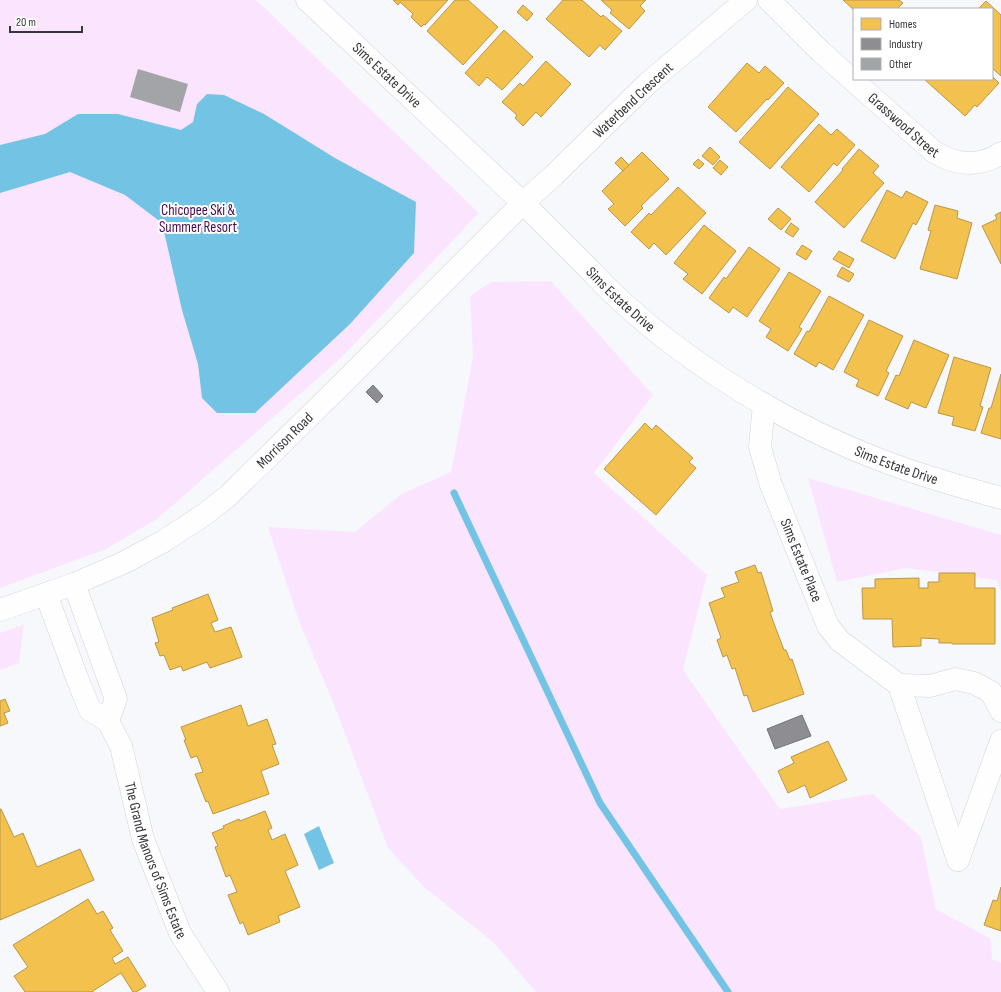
<svg xmlns="http://www.w3.org/2000/svg" width="1001" height="992" viewBox="0 0 1001 992" font-family="'Sofia Sans Condensed',sans-serif">
<style>
.green{fill:#fbe5fe}
.water{fill:#73c3e4}
.homes{fill:#f2c14e;stroke:#b99748}
.industry{fill:#8d8d92;stroke:#737378}
.lines{fill:none;stroke-linecap:round;stroke-linejoin:round}
.stream{stroke:#73c3e4;stroke-width:7}
.building{fill:#a2a4a7}
.street-casing{stroke:#d4d4d7;stroke-width:23}
.secondary-casing{stroke:#d4d4d7;stroke-width:23}
.street{stroke:#fefeff;stroke-width:22}
.secondary{stroke:#fefeff;stroke-width:22}
.labels{text-anchor:middle;stroke-width:4;stroke-linejoin:round;paint-order:stroke}
.street-label{font-size:15px;fill:#35363a;stroke:#fff}
.park-label{font-size:15px;fill:#480c4c;stroke:#fff}
</style>
<rect width="100%" height="100%" fill="#f7f8fc"/>
<g class="green">
<path d="M0 0H256L479 213 341 358 157 519 106 549 0 588Z"/>
<path d="M551 281 653 395 594 473 707 575 683 670 780 809 873 794 921 837 936 909 991 939 992 959 1001 963V992H536L493 942 424 887 388 848 335 707 299 621 268 527 355 532 401 494 451 472 473 357 470 296 491 282Z"/>
<path d="M808 478 1001 535V591L996 580 906 568 837 582Z"/>
<path d="M24 624 19 663 0 670V633Z"/>
</g>
<g class="water">
<path d="M207 94 224 95 264 114 335 158 416 202 414 253 350 324 255 413H217L202 398 198 364 182 310 162 223 125 195 70 172 0 193V145L45 134 78 114H118L181 130 193 122 197 104Z"/>
<path d="M319 826 334 863 319 870 304 834Z"/>
</g>
<g class="homes">
<path d="M393 0H448L425 25 424 24 421 27 411 17 413 14 400 2 398 5Z"/>
<path d="M455 0H468L498 27 463 65 427 31Z"/>
<path d="M563 0H582L601 17 603 15 622 31 605 50 600 45 589 57 546 19Z"/>
<path d="M601 0H646L640 6 645 11 629 29 610 13 612 10Z"/>
<path d="M843 0H899L903 3 897 9H854V10Z"/>
<path d="M986 1 1001 15V76L992 68V9H978Z"/>
<path d="M523 5 533 14 527 21 517 12Z"/>
<path d="M504 30 533 57 502 90 487 77 479 86 465 73Z"/>
<path d="M546 61 571 84 541 117 536 112 523 126 515 118 517 115 502 102 520 83 523 86Z"/>
<path d="M747 63 759 73 765 66 784 83 768 100 767 99 736 132 708 107Z"/>
<path d="M992 76 999 83 977 107 975 105 965 116 924 79H992Z"/>
<path d="M788 87 819 114 770 169 739 142Z"/>
<path d="M819 124 831 135 837 129 855 145 837 166 834 163 809 192 781 167Z"/>
<path d="M710 147 720 157 713 165 702 156Z"/>
<path d="M859 149 879 166 873 173 884 183 844 228 815 202 843 170 842 169Z"/>
<path d="M642 152 669 179 641 206 643 208 625 226 608 209 614 204 602 191Z"/>
<path d="M621 157 629 165 623 171 615 163Z"/>
<path d="M698 159 704 164 699 169 693 164Z"/>
<path d="M720 160 728 167 721 175 713 168Z"/>
<path d="M678 187 706 213 666 255 654 243 649 249 631 232 649 213 651 215Z"/>
<path d="M887 190 902 198 906 191 928 202 916 225 913 223 895 259 861 241Z"/>
<path d="M935 205 958 211 957 218 972 223 957 279 920 269 931 231 928 230Z"/>
<path d="M778 208 791 219 781 230 768 219Z"/>
<path d="M1001 212V264L982 226 997 219 995 215Z"/>
<path d="M791 223 799 229 793 237 785 232Z"/>
<path d="M704 225 736 251 702 294 683 279 688 274 674 263Z"/>
<path d="M802 245 812 251 806 260 796 254Z"/>
<path d="M749 247 780 269 747 317 733 307 729 313 709 298 724 277 726 279Z"/>
<path d="M839 251 854 259 849 268 833 259Z"/>
<path d="M842 267 854 274 849 282 837 276Z"/>
<path d="M789 272 821 291 799 327 802 329 788 351 766 337 771 329 759 321Z"/>
<path d="M829 296 864 315 833 370 819 362 816 367 794 354 807 331 809 332Z"/>
<path d="M869 320 903 336 886 371 889 373 878 396 856 386 859 380 844 372Z"/>
<path d="M914 340 949 355 926 408 911 402 908 409 885 399 896 375 899 376Z"/>
<path d="M954 357 991 368 980 406 983 407 975 431 952 425 954 417 938 413Z"/>
<path d="M1001 374V439L981 433 989 408H991Z"/>
<path d="M645 423 652 430 656 425 693 458 689 462 696 468 656 515 604 469Z"/>
<path d="M755 565 758 573 761 572 767 591 773 611 770 612 773 621 784 650H786L790 660 792 659 804 694 753 712 747 695 744 696 735 668 732 669 727 655 723 657 717 640 721 638 709 603 725 597 721 588 739 582 735 572Z"/>
<path d="M939 573H975V588H995V644H952V643H939V639L921 638V646L893 647 892 619H863L862 588H875V579L919 578V588H928V582H939Z"/>
<path d="M208 594 218 620 211 623 215 632 231 627 242 657 210 668 207 662 183 671 181 666 170 670 164 655 160 656 155 643 159 642 152 618 173 610 172 608Z"/>
<path d="M5 699 10 711 4 713 8 723 0 726V701Z"/>
<path d="M241 705 248 726 267 719 276 744 272 745 279 764 261 771 269 794 213 814 208 801 206 802 195 774 203 772 197 756 191 758 184 740H186L181 727Z"/>
<path d="M828 741 847 780 810 798 805 785 788 793 778 771 794 763 791 757Z"/>
<path d="M0 809H1L14 837 23 833 37 867 80 849 94 880 0 920Z"/>
<path d="M265 811 272 828 268 830 272 840 285 834 298 865 285 871 300 907 278 916 280 922 248 935 243 922 240 924 228 895 237 892 230 875 226 877 215 847 218 846 212 833 224 828 223 826 239 819 240 821Z"/>
<path d="M1001 887V931L984 925 993 900 997 901Z"/>
<path d="M88 899 97 914 103 911 113 928 110 930 123 951 112 958 115 964 128 957 146 986 136 992H133L121 973 93 991V992H25L14 976 28 967 13 945Z"/>
</g>
<g class="industry">
<path d="M373 385 383 396 377 403 366 392Z"/>
<path d="M802 715 811 736 775 749 767 729Z"/>
</g>
<g class="lines">
<path class="stream" d="M454 493 600 803 728 992"/>
</g>
<path class="building" d="M138 69 188 84 180 112 130 97Z"/>
<g class="lines">
<defs>
<g id="street">
<path id="s1" d="M746 0 648 83 554 175 523 203C545 225 567 247 589 269 599 280 610 291 621 301 694 368 790 426 883 461 922 476 961 487 1001 498"/>
<path id="s2" d="M769 0 821 52 933 151C954 165 979 168 1001 153"/>
<path id="s3" d="M764 404 760 447 771 485 828 626 840 641 899 685 958 860"/>
<path d="M74 584 116 699 108 721"/>
<path id="s4" d="M46 594 77 678 90 710 108 721 121 746 143 839 180 933 218 992"/>
<path d="M899 685 930 686 955 679 974 683 991 692 1001 711"/>
<path d="M958 860 1001 741"/>
</g>
<g id="secondary">
<path id="s5" d="M0 610 74 584 123 563 164 541 205 514 228 496 336 390 523 203 307 0"/>
</g>
</defs>
<use href="#street" class="street-casing"/>
<use href="#secondary" class="secondary-casing"/>
<use href="#street" class="street"/>
<use href="#secondary" class="secondary"/>
</g>
<g class="labels">
<g class="street-label">
<text transform="translate(387 75) rotate(43)" y="5">Sims Estate Drive</text>
<text transform="translate(633 100) rotate(-43)" y="5">Waterbend Crescent</text>
<text dy="5" stroke="none"><textPath href="#s2" startOffset="184">Grasswood Street</textPath></text>
<text dy="5" stroke="none"><textPath href="#s1" startOffset="439">Sims Estate Drive</textPath></text>
<text dy="5" stroke="none"><textPath href="#s5" startOffset="336">Morrison Road</textPath></text>
<text dy="5" stroke="none"><textPath href="#s1" startOffset="763">Sims Estate Drive</textPath></text>
<text dy="5" stroke="none"><textPath href="#s3" startOffset="164">Sims Estate Place</textPath></text>
<text dy="5" stroke="none"><textPath href="#s4" startOffset="293">The Grand Manors of Sims Estate</textPath></text>
</g>
<g class="park-label">
<text x="198" y="215">Chicopee Ski &amp;<tspan x="198" dy="17">Summer Resort</tspan></text>
</g>
</g>
<rect x="853" y="8" width="140" height="72" fill="#ffffff" stroke="#aeafb0"/>
<rect x="861" y="18" width="20" height="12" fill="#f2c14e" stroke="#aeafb0"/>
<text x="889" y="28" font-size="12" fill="#35363a">Homes</text>
<rect x="861" y="38" width="20" height="12" fill="#8d8d92" stroke="#aeafb0"/>
<text x="889" y="48" font-size="12" fill="#35363a">Industry</text>
<rect x="861" y="58" width="20" height="12" fill="#a2a4a7" stroke="#aeafb0"/>
<text x="889" y="68" font-size="12" fill="#35363a">Other</text>
<path d="M10 26v6h72v-6" fill="none" stroke="#35363a" stroke-width="2"/>
<text x="16" y="26" font-size="12" fill="#35363a" stroke="#ffffff" stroke-width="3" paint-order="stroke">20 m</text>
</svg>
